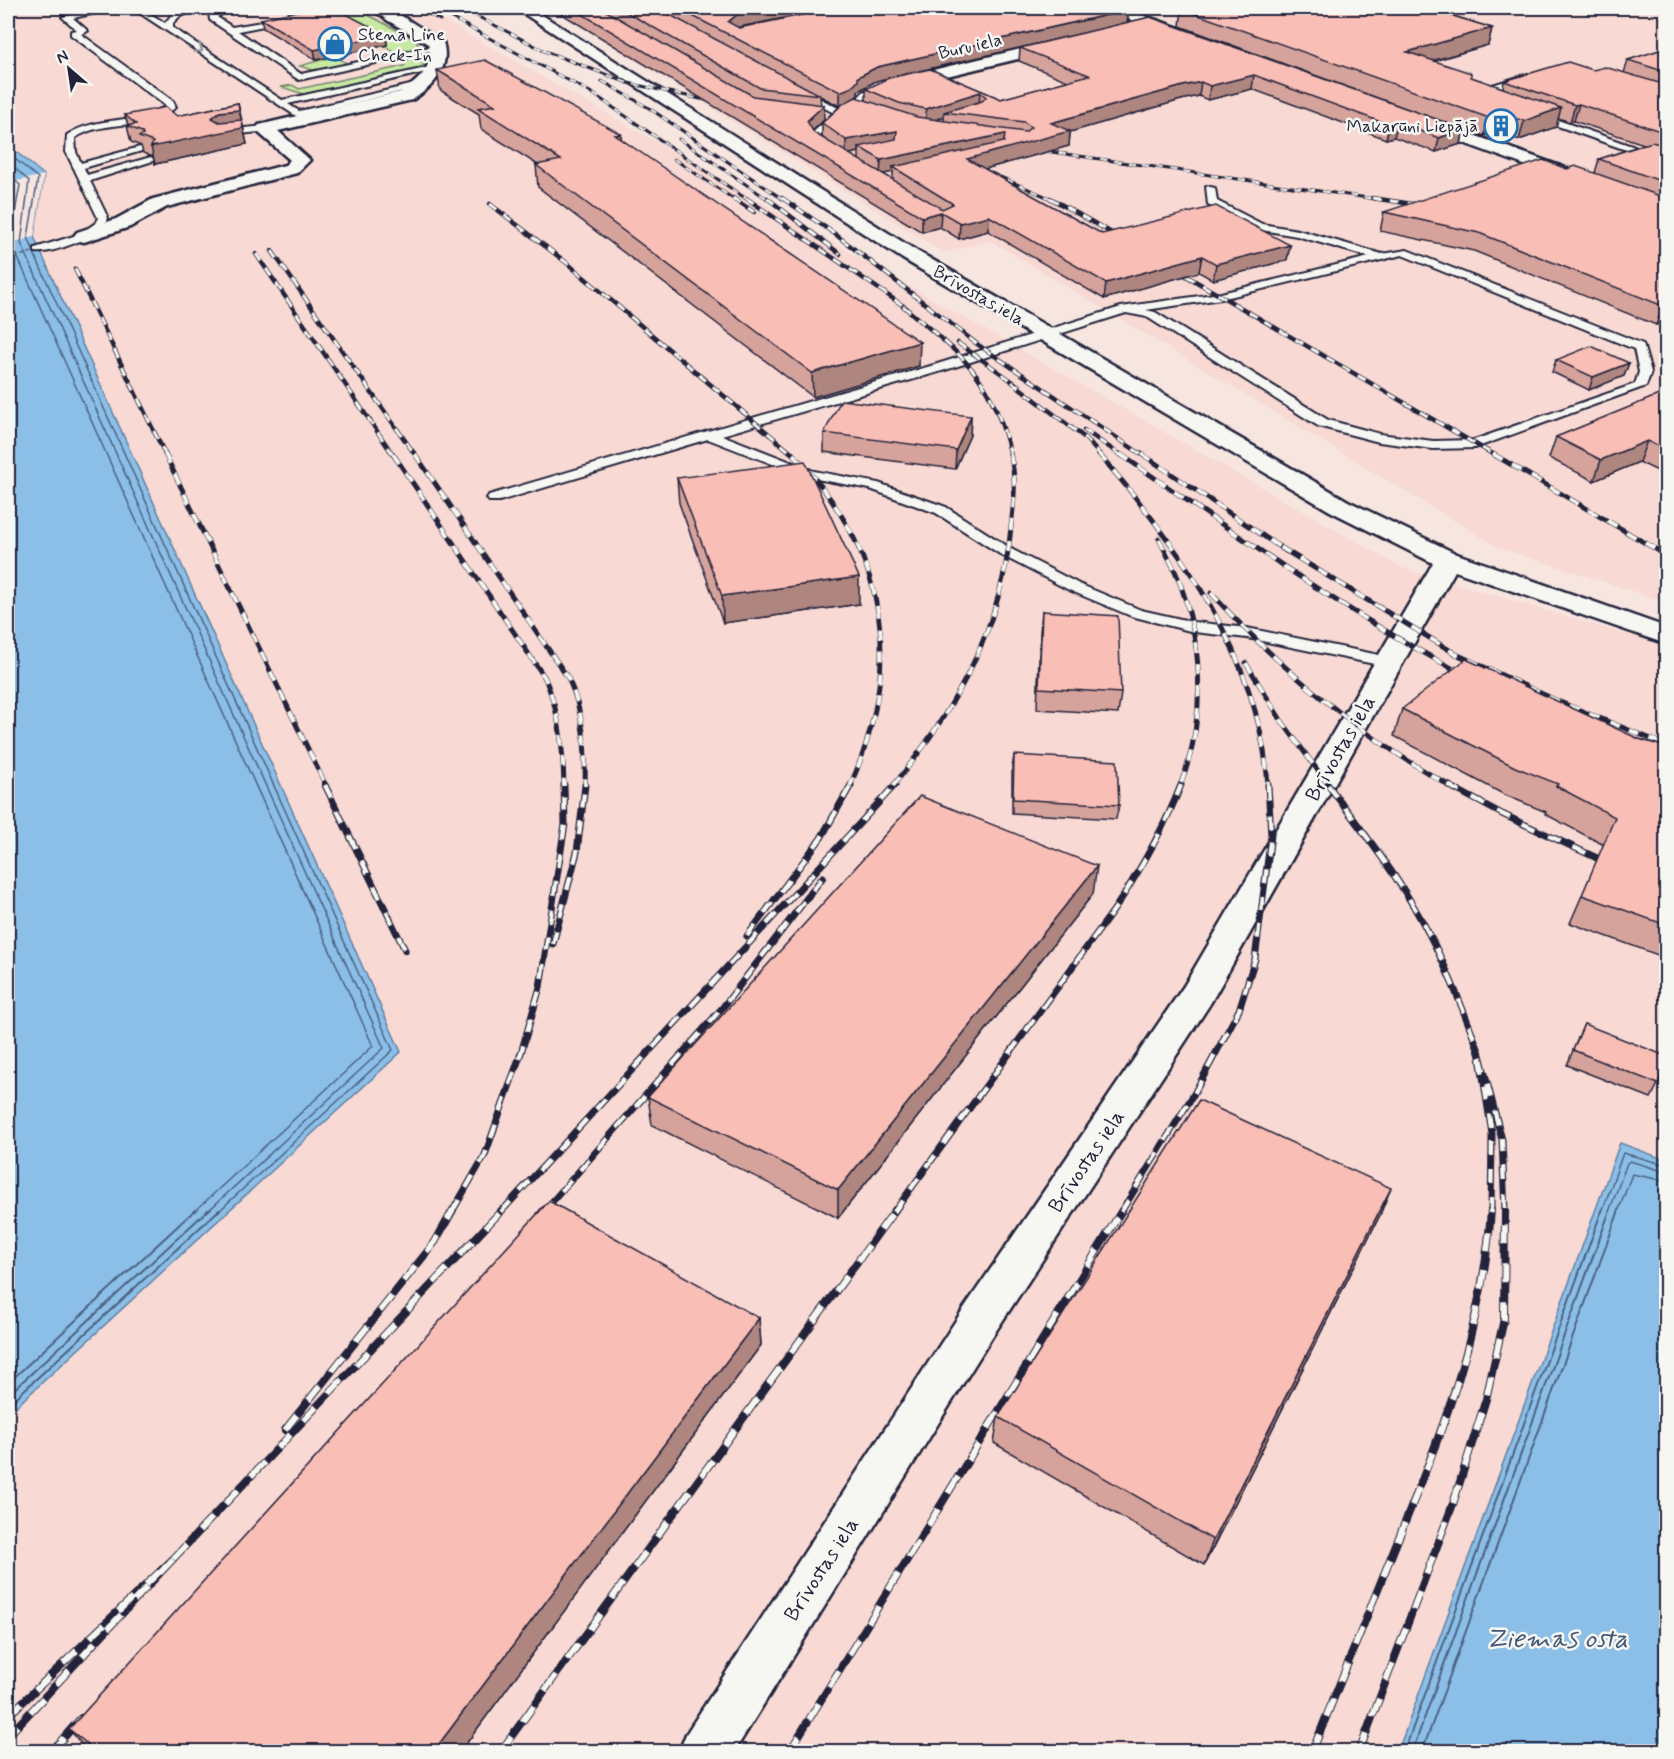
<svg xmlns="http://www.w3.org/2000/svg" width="1674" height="1759" viewBox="0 0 1674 1759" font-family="Mynerve,sans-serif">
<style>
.built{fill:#f8d9d3}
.green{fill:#c7e9a2;stroke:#74866e;stroke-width:1.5}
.water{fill:#8bbfe8;stroke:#6180a3;stroke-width:1.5}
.pier{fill:#f7e5e0}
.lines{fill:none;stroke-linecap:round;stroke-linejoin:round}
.shore-far1{stroke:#4c6180;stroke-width:1.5}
.shore{stroke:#4c6180;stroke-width:2}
.ferry{stroke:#475978;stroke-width:1.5;stroke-dasharray:4 3;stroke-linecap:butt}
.lane-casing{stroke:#22223b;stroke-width:4}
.street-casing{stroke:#22223b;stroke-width:5}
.secondary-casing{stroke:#22223b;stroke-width:5}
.lane{fill:#f6f6f2;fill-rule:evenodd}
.street{fill:#f6f6f2;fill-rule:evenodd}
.secondary{fill:#f6f6f2;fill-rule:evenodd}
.rail-far4-casing{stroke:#22223b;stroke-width:3}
.rail-far3-casing{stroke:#22223b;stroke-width:4.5}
.rail-far2-casing{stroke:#22223b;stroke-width:5}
.rail-far1-casing{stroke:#22223b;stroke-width:7}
.rail-casing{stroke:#22223b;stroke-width:8}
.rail-far4{stroke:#f6f6f2;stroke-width:2;stroke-dasharray:7;stroke-linecap:butt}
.rail-far3{stroke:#f6f6f2;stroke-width:3;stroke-dasharray:9;stroke-linecap:butt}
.rail-far2{stroke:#f6f6f2;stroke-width:4;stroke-dasharray:11;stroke-linecap:butt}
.rail-far1{stroke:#f6f6f2;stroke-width:4.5;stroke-dasharray:14;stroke-linecap:butt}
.rail{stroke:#f6f6f2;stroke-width:6;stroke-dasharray:19;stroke-linecap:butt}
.wall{fill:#d6a39c;stroke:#22223b;stroke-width:1.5;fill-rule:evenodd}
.shaded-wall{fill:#ae857f;stroke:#22223b;stroke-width:1.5}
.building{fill:#f9beb5;stroke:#22223b;stroke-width:1.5}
.oneway{stroke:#9797a0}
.labels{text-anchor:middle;stroke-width:5;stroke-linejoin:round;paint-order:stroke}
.far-poi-label{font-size:18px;fill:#22223b;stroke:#f6f6f2;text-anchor:start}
.far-street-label{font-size:18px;fill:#22223b;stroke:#f6f6f2}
.street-label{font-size:21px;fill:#22223b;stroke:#f6f6f2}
.near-water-label{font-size:27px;font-style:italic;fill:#475978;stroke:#f6f6f2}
</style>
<rect width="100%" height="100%" fill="#f7e5e0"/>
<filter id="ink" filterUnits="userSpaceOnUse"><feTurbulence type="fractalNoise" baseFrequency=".0167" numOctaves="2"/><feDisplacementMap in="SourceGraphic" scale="12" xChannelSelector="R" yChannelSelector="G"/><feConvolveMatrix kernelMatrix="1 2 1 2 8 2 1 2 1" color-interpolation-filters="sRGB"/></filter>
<g filter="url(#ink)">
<g class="built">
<path d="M8 8H422L1402 568 1666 646V1160L1620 1143 1398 1751 8 1752V1414L401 1052 34 237 44 175 8 145Z"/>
<path d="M551 8H685L848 100 844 119 888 90 1148 28 1666 221V602L1498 547 991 241 943 252Z"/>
<path d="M1138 8H1666V201Z"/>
</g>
<g class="green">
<path d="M315 8H355L416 40 418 45 412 49 395 52Z"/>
<path d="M416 54H426V56L418 57V60L412 62 430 61 414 71 304 94 281 87 292 85 299 89 404 66 411 55Z"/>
<path d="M335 56 348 64 316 71 300 66Z"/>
</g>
<g class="water">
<path d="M8 145 44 175 34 237 401 1052 8 1414Z"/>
<path d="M1620 1143 1666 1160V1751H1398Z"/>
</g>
<path class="pier" d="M44 175 34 237 8 244V183Z"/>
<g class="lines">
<g class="shore-far1">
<path d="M8 153 38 178 28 237 34 252"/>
<path d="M8 162 29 181 21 243 384 1048 207 1212"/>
<path d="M8 174 20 185 11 234 13 247 373 1046 194 1212"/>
<path d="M34 253 393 1050 218 1212"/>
<path d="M1602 1212 1623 1153 1666 1165"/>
<path d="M1609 1212 1627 1163 1630 1161 1666 1172"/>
<path d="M1618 1212 1632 1174 1666 1181"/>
</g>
<g class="shore">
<path d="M8 1383 195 1210"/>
<path d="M8 1395 208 1210"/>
<path d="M8 1405 219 1210"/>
<path d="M1404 1752 1602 1210"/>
<path d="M1412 1752 1610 1210"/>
<path d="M1422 1752 1619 1210"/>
</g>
<path class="ferry" d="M8 259 36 251"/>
<defs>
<g id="lane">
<path d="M105 8H119L73 18 88 31 81 34 173 101 176 107C149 132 105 118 75 138L76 152 81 163 140 147 145 150 84 168 87 175 151 157 156 160 90 181 108 218C105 235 51 255 35 252V248L80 234 97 222 98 218 66 152 67 135C97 115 136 125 166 106L71 35V31L77 30 62 17Z"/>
<path d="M132 8H141L165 23 174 12 205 8 180 16 173 23V28L282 100 435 66 439 69 288 104 299 111 423 82 427 85 305 115 310 119 305 122Z"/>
<path d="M221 8H231L217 17 232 27 290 17V21L238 31 301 74 439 45 443 48 299 80 210 20 209 12Z"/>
<path d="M363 8H373L396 17 389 19Z"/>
<path d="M1528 74 1531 75V79L1474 95 1470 92Z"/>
<path d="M796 89H802L840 109 853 103 864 91 871 93C858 110 836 121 819 137L833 150 828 153 815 146 809 136 834 113 796 93Z"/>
<path d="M1535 112 1666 158V164L1532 117 1530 115Z"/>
<path d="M265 126 270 129 268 131 223 136 218 133 223 130Z"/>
<path d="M1206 186 1215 188 1217 201 1262 224 1298 230 1382 254 1407 250 1643 344 1651 372 1646 386 1475 448 1433 449 1379 442 1318 426 1147 317 1126 313 942 371 722 435 814 471 878 483 946 507 1013 550 1079 584 1141 610 1194 622 1247 628 1389 657 1397 662 1394 665 1389 667 1247 638 1194 632 1131 616 1069 590 1003 556 936 513 870 489 806 477 708 439 499 501H489L487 498 489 495 934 365 1121 307 1221 293 1369 257 1297 236 1255 229 1208 205ZM1402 255 1634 349 1639 372 1635 384 1474 440 1433 441 1380 434 1328 420 1155 312 1146 310 1221 299Z"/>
</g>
<g id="street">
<path d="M515 8H531L917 251 1348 501 1457 554 1666 627V644L1455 571 1210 1004 992 1337 734 1752H679L686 1734 962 1311 1184 986 1433 563 1330 511 903 259Z"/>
<path d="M1063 39 1068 41 1071 44 1068 47 897 88 889 83 891 80Z"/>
</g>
<g id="secondary">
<path d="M374 8H389L443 42C451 68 433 87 412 100L278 131 310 160 297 173 167 207 130 227 84 242 77 240 74 236 77 232 116 219 153 199 285 165 290 160 259 133 256 129 259 125 400 92C418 82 435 67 428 44L387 20Z"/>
<path d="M1104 8H1123L1191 32 1194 35 1191 38H1181L1106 11Z"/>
<path d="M1420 116 1583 174 1586 178 1577 183 1571 182 1414 125 1411 121Z"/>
</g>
</defs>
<use href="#lane" class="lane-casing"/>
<use href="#street" class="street-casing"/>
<use href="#secondary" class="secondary-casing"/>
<use href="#lane" class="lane"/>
<use href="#street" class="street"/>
<use href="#secondary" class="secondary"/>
<defs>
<g id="rail-far4">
<path d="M416 8 440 20"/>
<path d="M433 8 592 93 748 200"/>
<path d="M461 8 549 53"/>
<path d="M542 50 628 83 723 104"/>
<path d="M602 81 649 108 784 200"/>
<path d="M679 139 769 200"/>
<path d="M1031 149 1382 200"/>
<path d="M674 159 735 200"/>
<path d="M968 163 1054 200"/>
</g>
<g id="rail-far3">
<path d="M733 198 754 212"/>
<path d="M746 198 908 309"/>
<path d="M767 198 840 254"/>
<path d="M782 198 835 234 977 344 1144 456"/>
<path d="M1050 198 1124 240"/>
<path d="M1372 198 1426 206"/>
<path d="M490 204 567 263 795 456"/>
<path d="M272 251 416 456"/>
<path d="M256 254 394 456"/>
<path d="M1171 267 1496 456"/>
<path d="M75 269 166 456"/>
<path d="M903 306C964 358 991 374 1011 456"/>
<path d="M958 343 1019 386"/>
<path d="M1012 382 1085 438 1101 456"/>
<path d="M1084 430 1122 456"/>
</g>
<g id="rail-far2">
<path d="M165 454 326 786"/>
<path d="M393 454 545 678C560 714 563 747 564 786"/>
<path d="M415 454 568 678C584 712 586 749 585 786"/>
<path d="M793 454C888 552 905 662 850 786"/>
<path d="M1099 454C1181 548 1260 658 1268 786"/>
<path d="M1120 454C1234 532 1344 613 1467 676"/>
<path d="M1142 454 1287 552"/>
<path d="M1493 454 1666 555"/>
<path d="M1159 539C1167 555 1177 572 1182 589 1204 653 1205 723 1180 786"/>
<path d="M1280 547 1456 654 1560 702 1666 745"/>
<path d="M1211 593C1281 670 1360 735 1450 786"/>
<path d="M1246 663 1281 720 1329 786"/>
<path d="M893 786C956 709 1002 627 1011 527 1014 500 1017 481 1010 454"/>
</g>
<g id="rail-far1">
<path d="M325 785 405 950"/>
<path d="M1328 785C1361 829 1395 872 1422 921 1445 962 1462 1007 1479 1051"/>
<path d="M1448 785 1502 814 1612 865"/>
<path d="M747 936 821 838 851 785"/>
<path d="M553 944 577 852 585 785"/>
<path d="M452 1212 485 1155 521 1053 540 987 565 824 564 785"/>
<path d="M501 1212 895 785"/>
<path d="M543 1212 723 1007 823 877"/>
<path d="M894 1212 1116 907C1142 867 1164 829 1181 785"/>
<path d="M1121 1212 1195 1092 1239 1010 1255 959 1271 835 1268 785"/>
<path d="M1491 1212 1492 1134 1479 1051 1502 1140 1505 1212"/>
</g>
<g id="rail">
<path d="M540 1215 544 1210"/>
<path d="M285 1430 435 1242 453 1210"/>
<path d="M173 1559 502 1210"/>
<path d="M8 1716 173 1559 8 1736"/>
<path d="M51 1752 81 1718"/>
<path d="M500 1752 895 1210"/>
<path d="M789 1752 1122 1210"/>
<path d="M1312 1752C1341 1680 1370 1609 1399 1537 1444 1428 1483 1329 1491 1210"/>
<path d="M1359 1752 1453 1504 1486 1399 1504 1319 1505 1210"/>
</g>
</defs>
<use href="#rail-far4" class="rail-far4-casing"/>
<use href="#rail-far3" class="rail-far3-casing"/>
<use href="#rail-far2" class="rail-far2-casing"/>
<use href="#rail-far1" class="rail-far1-casing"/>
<use href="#rail" class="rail-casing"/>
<use href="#rail-far4" class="rail-far4"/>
<use href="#rail-far3" class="rail-far3"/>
<use href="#rail-far2" class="rail-far2"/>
<use href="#rail-far1" class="rail-far1"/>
<use href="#rail" class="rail"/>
</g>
<g class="wall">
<path d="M552 8H1123L1129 10 1127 23 876 81 858 91V95L855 98 866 100V89L930 69 1001 99 1068 81 1019 61 1020 48 1150 17 1455 126 1180 26 1182 9 1451 15 1492 28 1488 45 1434 61 1471 77 1503 88 1504 81 1593 70 1624 73 1628 60 1666 48V325L1661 323 1656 325 1474 251 1380 231 1384 212 1567 169 1595 173 1599 159 1644 144 1574 121 1570 122 1558 118 1556 127 1519 140 1496 132 1484 136 1464 129 1461 144 1436 152 1394 137 1386 139 1252 89 1208 100 1199 96 1181 100 1070 132 1069 146 985 169 1102 234 1290 245 1287 260 1213 280 1199 272 1104 299 988 231 959 239 940 227 922 232ZM831 8 739 28 738 27H739ZM820 96 840 106 822 123V137L828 142 814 133 812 131 824 120 821 105ZM944 117V121L936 120ZM859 152V160L849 154ZM893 172V180L883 174Z"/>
<path d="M1548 8H1584L1565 13Z"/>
<path d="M1618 8H1644L1631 11Z"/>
<path d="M261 19 386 35 387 45 316 60 263 28Z"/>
<path d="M437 70 622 140 919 366 813 397 538 187 536 165H538L481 129 479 114 440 90Z"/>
<path d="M238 103 247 144 155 164 153 157 143 153 141 146 131 142 127 126H128L125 115 177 116Z"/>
<path d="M1556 360 1629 363 1624 376 1589 390 1552 372Z"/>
<path d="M1666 392V475L1639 462 1594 481 1549 458 1556 437Z"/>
<path d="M971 416 970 435 955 469 824 452V433Z"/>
<path d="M677 478 859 604 723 623 679 503Z"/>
<path d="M1042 611 1121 693 1118 714 1037 709 1040 632Z"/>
<path d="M1402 709 1639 739 1666 747V958L1570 923 1604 845 1545 814 1546 812 1505 795 1394 736Z"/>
<path d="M1014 755 1119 805 1116 819 1012 813V769Z"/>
<path d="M1093 894 838 1218 652 1125 648 1097Z"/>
<path d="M1584 1024 1658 1084 1651 1098 1567 1065Z"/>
<path d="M1380 1215 1204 1565 994 1443 998 1417Z"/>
<path d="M759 1318 761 1345 460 1752H88L69 1729Z"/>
</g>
<g class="shaded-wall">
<path d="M770 8H835L739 27 729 35 728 22 738 14Z"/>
<path d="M1423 8H1479L1419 23Z"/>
<path d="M1567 8H1584L1565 13Z"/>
<path d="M1632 8H1644L1631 11Z"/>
<path d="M1129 10 1127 23 876 81 858 91V95L852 101 840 106V92L858 77 877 67Z"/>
<path d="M1492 28 1488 45 1403 69 1407 52Z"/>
<path d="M386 35 387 45 316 60 314 50Z"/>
<path d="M1254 75 1252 89 1208 100 1210 86Z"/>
<path d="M1201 82 1199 96 1181 100 1070 132 1069 146 966 174 967 159 1051 123 1183 86Z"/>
<path d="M980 92 979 106 944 112V117L926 123V109Z"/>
<path d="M1579 104 1574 121 1570 122 1575 105Z"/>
<path d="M824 105V120L807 136V121Z"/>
<path d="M1561 108 1556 127 1519 140 1524 121Z"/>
<path d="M239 110 247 144 155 164 151 147 212 118 219 112Z"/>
<path d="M1501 114 1496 132 1484 136 1489 118Z"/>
<path d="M1398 123 1394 137 1386 139 1389 125Z"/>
<path d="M1464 129 1461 144 1436 152 1439 138Z"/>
<path d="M897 131 896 145 859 147V152L846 155V140Z"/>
<path d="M621 134 623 155 615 135Z"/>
<path d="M1005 134 1004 148 893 167V172L880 175 881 160Z"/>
<path d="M941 212 940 227 922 232V217Z"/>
<path d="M989 216 988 231 959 239 960 223Z"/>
<path d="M1290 245 1287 260 1213 280 1216 264Z"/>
<path d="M1202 256 1199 272 1104 299 1106 283Z"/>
<path d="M1666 304V308L1661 323 1656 325 1663 306Z"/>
<path d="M920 342 919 366 813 397 812 373Z"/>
<path d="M1629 363 1624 376 1589 390 1593 377Z"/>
<path d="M971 416 970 435 955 469 956 450Z"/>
<path d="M1647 441 1639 462 1594 481 1601 460Z"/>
<path d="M859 577V604L723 623 722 596Z"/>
<path d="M1097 866 1093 894 838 1218V1190Z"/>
<path d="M1391 1188 1380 1215 1204 1565 1213 1540Z"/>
<path d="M759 1318 761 1345 460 1752H433Z"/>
</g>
<g class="building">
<path d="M310 8H335L386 35 314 50 261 19Z"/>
<path d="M572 8H601L753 96 824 105 807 121 814 133 942 209 953 204 893 167 1004 142 1005 134 881 160 859 147 896 139 897 131 846 140 822 123 844 103 856 97 917 117 1025 132 1031 127 1024 122 944 112 982 101 986 97 980 92 926 109 899 103 866 89 889 78 930 69 1001 99 1089 75 1020 48 1150 17 1464 129 1439 138 1398 123 1389 125 1254 75 1210 86 1201 82 1183 86 1051 123 1070 131 967 159 1102 234 1216 206 1290 245 1216 264 1202 256 1106 283 989 216 960 223 941 212 922 217Z"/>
<path d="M619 8H657L820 95 760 88Z"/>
<path d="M677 8H770L738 14 728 22 739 28 835 8H1123L1129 10 877 67 858 77V81L852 87 840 92Z"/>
<path d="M1189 8H1427L1492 28 1407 52 1471 73V77L1561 108 1524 121 1501 114 1489 118 1182 9Z"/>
<path d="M1666 48V72L1628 60Z"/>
<path d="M485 60 621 134 615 135 920 342 812 373 536 165 561 160 478 108 495 105 437 70Z"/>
<path d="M1568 62 1593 70 1605 67 1666 85V133L1579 104 1575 105 1504 81Z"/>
<path d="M238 103 239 110 219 112 212 118 219 122 242 120 243 128 151 147 153 142 139 137 143 135 142 132 127 126 136 124 125 115 166 107 177 116Z"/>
<path d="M1652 142 1666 146V183L1599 159Z"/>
<path d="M1543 160 1567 169 1575 166 1666 198V304L1663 306 1479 233 1384 212Z"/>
<path d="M1591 346 1629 363 1593 377 1556 360Z"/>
<path d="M1666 392V450L1647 441 1601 460 1556 437Z"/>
<path d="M841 400 971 416 956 450 824 433Z"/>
<path d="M805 461 859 577 722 596 677 478Z"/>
<path d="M1042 611 1118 616 1121 693 1039 688Z"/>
<path d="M1466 659 1639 739 1666 747V925L1582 895 1615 817 1556 786 1558 784 1515 767 1402 709Z"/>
<path d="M1014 755 1117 761 1119 805 1013 799Z"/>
<path d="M920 796 1097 866 838 1190 648 1097Z"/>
<path d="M1584 1024 1666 1056V1063L1658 1084 1573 1050Z"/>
<path d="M1199 1100 1391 1188 1213 1540 998 1417Z"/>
<path d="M549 1201 759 1318 433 1752H97L69 1729Z"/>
</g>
<defs><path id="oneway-chevron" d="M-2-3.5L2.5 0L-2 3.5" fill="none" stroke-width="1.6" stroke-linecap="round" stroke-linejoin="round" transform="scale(1.5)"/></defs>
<use class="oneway" href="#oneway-chevron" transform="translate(199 49) rotate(34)"/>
</g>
<defs>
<symbol id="shop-ring" viewBox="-11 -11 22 22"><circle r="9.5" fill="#f6f6f2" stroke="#1f6fb2" stroke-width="1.5"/><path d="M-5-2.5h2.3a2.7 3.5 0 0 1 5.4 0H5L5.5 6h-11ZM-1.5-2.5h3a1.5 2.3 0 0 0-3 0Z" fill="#1f6fb2"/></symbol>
<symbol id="building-ring" viewBox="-11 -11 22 22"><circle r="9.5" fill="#f6f6f2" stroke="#1f6fb2" stroke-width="1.5"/><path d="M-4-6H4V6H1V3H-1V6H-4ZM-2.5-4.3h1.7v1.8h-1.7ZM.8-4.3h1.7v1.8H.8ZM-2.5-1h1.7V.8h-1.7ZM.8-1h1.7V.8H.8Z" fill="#1f6fb2"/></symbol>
</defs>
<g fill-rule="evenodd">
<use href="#shop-ring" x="316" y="25" width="38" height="38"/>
<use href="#building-ring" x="1482" y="107" width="38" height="38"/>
</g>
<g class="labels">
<g class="far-poi-label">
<text x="358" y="40">Stena Line<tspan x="358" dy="21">Check-In</tspan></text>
<text x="1478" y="132" text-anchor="end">Makarūni Liepājā</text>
</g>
<g class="far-street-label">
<text transform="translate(970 46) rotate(-13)" y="6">Buru iela</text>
<text transform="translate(979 295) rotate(30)" y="6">Brīvostas iela</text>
</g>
<g class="street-label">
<text transform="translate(1340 748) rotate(-60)" y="7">Brīvostas iela</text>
<text transform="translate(1086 1161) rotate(-56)" y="7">Brīvostas iela</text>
<text transform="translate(821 1569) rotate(-57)" y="7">Brīvostas iela</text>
</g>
<g class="near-water-label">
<text x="1557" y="1647">Ziemas osta</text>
</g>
</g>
<rect width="1674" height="1759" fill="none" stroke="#f6f6f2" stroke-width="30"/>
<rect x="15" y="15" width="1644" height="1729" fill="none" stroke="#22223b" stroke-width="2" filter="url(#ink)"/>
<g transform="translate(69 69) rotate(331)" stroke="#f6f6f2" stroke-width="4.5" paint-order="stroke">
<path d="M0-4.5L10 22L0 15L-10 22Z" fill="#22223b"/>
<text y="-9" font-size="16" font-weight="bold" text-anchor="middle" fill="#22223b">N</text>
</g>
</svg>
